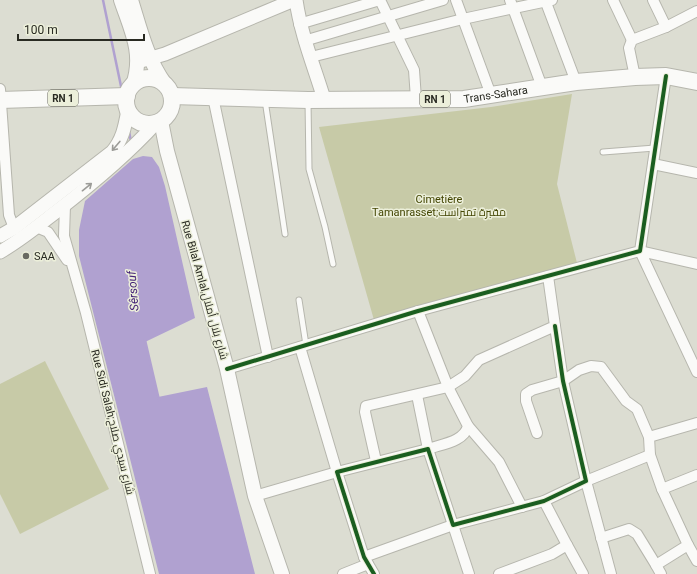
<svg xmlns="http://www.w3.org/2000/svg" width="697" height="574" viewBox="0 0 697 574" font-family="Roboto,Cairo,sans-serif">
<style>
.green{fill:#c7caa7}
.water{fill:#b0a1d0}
.lines{fill:none;stroke-linecap:round;stroke-linejoin:round}
.stream{stroke:#b0a1d0;stroke-width:2.5}
.service-casing{stroke:#b6b6ad;stroke-width:7}
.minor-casing{stroke:#b6b6ad;stroke-width:12}
.tertiary-casing{stroke:#b6b6ad;stroke-width:15}
.secondary-casing{stroke:#b6b6ad;stroke-width:16}
.primary-casing{stroke:#b6b6ad;stroke-width:18}
.service{stroke:#fafaf8;stroke-width:5}
.minor{stroke:#fafaf8;stroke-width:10}
.tertiary{stroke:#fafaf8;stroke-width:13}
.secondary{stroke:#fafaf8;stroke-width:14}
.primary{stroke:#fafaf8;stroke-width:16}
.cycleway-casing{stroke:#ecefda;stroke-width:6}
.cycleway{stroke:#1b5e20;stroke-width:4}
.oneway{stroke:#9c9c98}
.poi-dot{fill:#686960;stroke:#ecefda;stroke-width:1.5}
.labels{text-anchor:middle;stroke-width:3;stroke-linejoin:round;paint-order:stroke}
.shield{fill:#ecefda;stroke:#646559;stroke-width:1}
.shield-label{font-size:10px;font-weight:bold;fill:#292a22}
.street-label{font-size:11px;fill:#292a22;stroke:#ecefda}
.park-label{font-size:11px;fill:#434603;stroke:#ecefda}
.poi-label{font-size:11px;fill:#292a22;stroke:#ecefda;text-anchor:start}
.water-label{font-size:12px;font-style:italic;fill:#427;stroke:#ecefda}
</style>
<rect width="100%" height="100%" fill="#dcddd2"/>
<g class="green">
<path d="M572 94 557 184 577 263 374 320 319 127 491 107Z"/>
<path d="M45 361 109 489 20 534 0 494V384Z"/>
</g>
<path class="water" d="M143 156 152 157 159 167 165 186 195 318 145 342 158 397 207 387 255 574H159L79 256V230L85 201 133 159Z"/>
<g class="lines">
<g class="stream">
<path d="M103 0 122 91"/>
<path d="M129 131 131 142"/>
<path d="M145 340 159 400"/>
</g>
<defs>
<g id="service">
<path d="M265 100 285 234"/>
<path d="M308 101 309 169 325 227 333 264"/>
<path d="M603 152 655 148"/>
<path d="M299 300 306 345"/>
</g>
<g id="minor">
<path d="M456 0 491 95"/>
<path d="M510 0 542 87"/>
<path d="M545 0 576 82"/>
<path d="M613 0 632 40"/>
<path d="M653 0 666 27"/>
<path d="M299 24 380 0 414 70 416 99"/>
<path d="M304 41 443 0"/>
<path d="M311 57 463 19 552 0"/>
<path d="M635 77 629 48 632 40 666 27 697 11"/>
<path d="M0 89 9 215 14 228"/>
<path d="M213 97 268 357"/>
<path d="M653 164 697 173"/>
<path d="M65 205 64 236 86 313 150 574"/>
<path d="M36 227 48 232 67 260"/>
<path d="M697 264 640 251 697 372"/>
<path d="M227 369 418 311 640 251 666 76"/>
<path d="M417 395 428 449C442 444 464 442 468 426L448 387 418 311"/>
<path d="M468 426 499 462 522 507"/>
<path d="M537 433 526 401V394L532 390 563 381 579 370 591 366 601 367 626 401 637 409 649 437"/>
<path d="M376 461 365 412 366 406 448 387 465 376 479 360 555 326 548 276"/>
<path d="M662 489 650 455 649 437 697 423"/>
<path d="M255 496 337 472 300 347"/>
<path d="M601 538 629 529 637 534 656 565"/>
<path d="M567 545 583 574"/>
<path d="M688 545 697 561"/>
<path d="M364 557 453 525 469 574"/>
<path d="M343 574 368 564"/>
<path d="M374 574 364 557 337 472 428 449 453 525 544 501 586 481 563 381 555 326"/>
<path d="M499 574 552 554 567 545 544 501"/>
<path d="M611 574 586 481 650 455"/>
<path d="M661 574 656 565 688 545 662 489 697 475"/>
</g>
<g id="tertiary">
<path d="M296 0C301 35 314 66 324 99"/>
<path d="M141 61 165 54 294 0"/>
<path d="M0 236 14 228 112 152C123 139 125 126 128 110"/>
<path d="M0 252C21 240 39 225 57 211 92 184 126 156 156 123"/>
</g>
<g id="secondary">
<path d="M121 0C131 30 144 53 133 85"/>
<path d="M131 0C140 29 147 59 165 84"/>
<path d="M161 121 167 151 227 369 255 496 282 574"/>
</g>
<g id="primary">
<circle cx="149" cy="101" r="23"/>
<path id="s1" d="M172 96 308 100 464 99 576 82 635 77 666 76 697 82"/>
<path d="M0 100 127 96"/>
</g>
</defs>
<use href="#service" class="service-casing"/>
<use href="#minor" class="minor-casing"/>
<use href="#tertiary" class="tertiary-casing"/>
<use href="#secondary" class="secondary-casing"/>
<use href="#primary" class="primary-casing"/>
<use href="#service" class="service"/>
<use href="#minor" class="minor"/>
<use href="#tertiary" class="tertiary"/>
<use href="#secondary" class="secondary"/>
<use href="#primary" class="primary"/>
<defs>
<g id="cycleway">
<path d="M227 369 418 311 640 251 666 76"/>
<path d="M374 574 364 557 337 472 428 449 453 525 544 501 586 481 563 381 555 326"/>
</g>
</defs>
<use href="#cycleway" class="cycleway-casing"/>
<use href="#cycleway" class="cycleway"/>
</g>
<defs><path id="oneway-shaft" d="M-6 0H5M1.5-3L5.5 0L1.5 3" fill="none" stroke-width="1.6" stroke-linecap="round" stroke-linejoin="round"/></defs>
<g class="oneway">
<use href="#oneway-shaft" transform="translate(116 146) rotate(130)"/>
<use href="#oneway-shaft" transform="translate(87 187) rotate(-39)"/>
</g>
<circle class="poi-dot" cx="26" cy="256" r="4"/>
<g class="labels">
<g class="shield">
<rect x="48" y="90" width="30" height="16" rx="3"/>
<rect x="420" y="91" width="30" height="16" rx="3"/>
</g>
<g class="shield-label">
<text x="63" y="102">RN 1</text>
<text x="435" y="103">RN 1</text>
</g>
<g class="street-label">
<text dy="4" stroke="none"><textPath href="#s1" startOffset="324">Trans-Sahara</textPath></text>
<text transform="translate(205 290) rotate(74)" y="4">Rue Bilal Amlal,شارع بلال أملال</text>
<text transform="translate(113 422) rotate(76)" y="4">Rue Sidi Salah;شارع سيدي صلاح</text>
</g>
<g class="park-label">
<text x="439" y="203">Cimetière<tspan x="439" dy="13">Tamanrasset;مقبرة تمنراست</tspan></text>
</g>
<g class="poi-label">
<text x="34" y="260">SAA</text>
</g>
<g class="water-label">
<text transform="translate(133 291) rotate(-94)" y="4">Sêrsouf</text>
</g>
</g>
<path d="M18 34v6h126v-6" fill="none" stroke="#292a22" stroke-width="2"/>
<text x="24" y="34" font-size="12" fill="#292a22" stroke="#ecefda" stroke-width="3" paint-order="stroke">100 m</text>
</svg>
